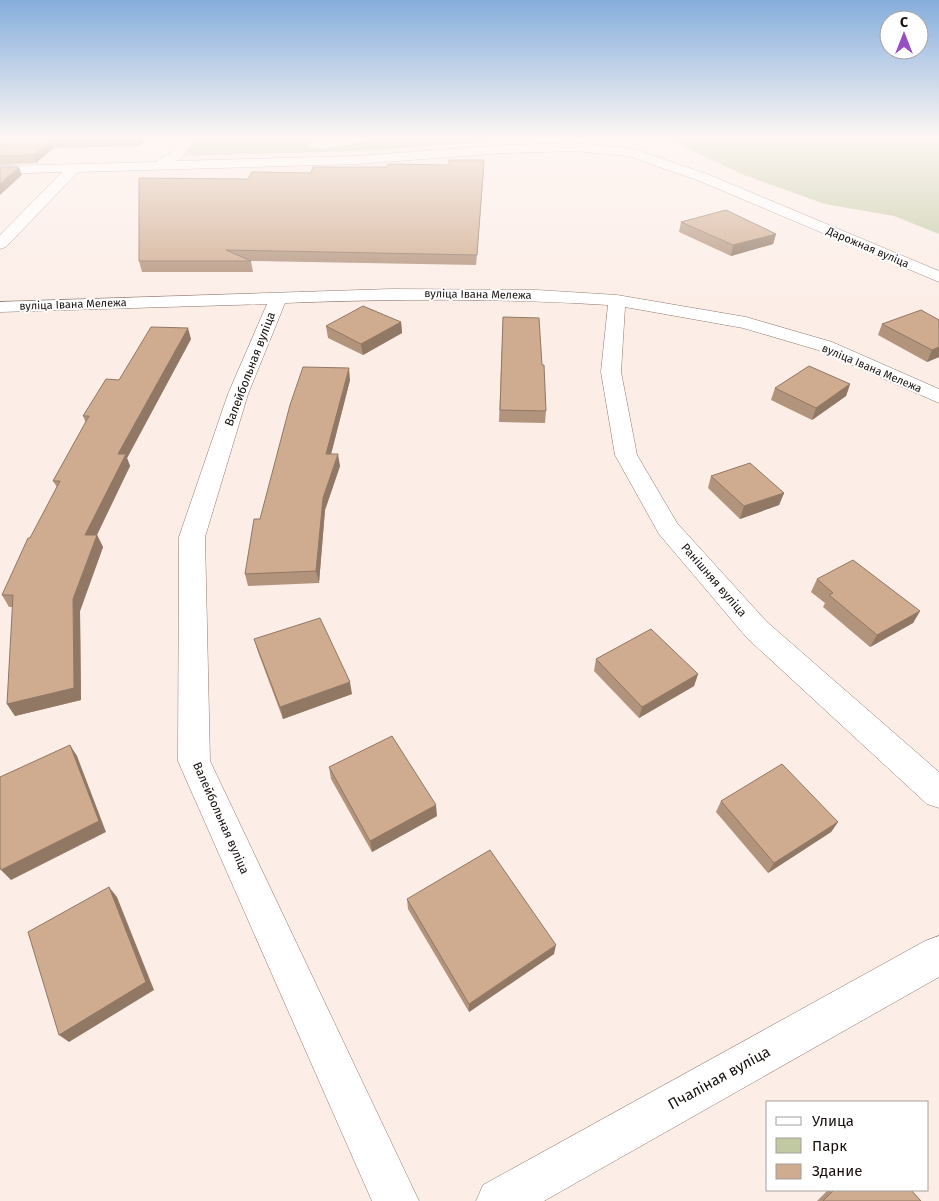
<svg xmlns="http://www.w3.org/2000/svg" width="939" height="1201" viewBox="0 0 939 1201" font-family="'Fira Sans',sans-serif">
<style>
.green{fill:#c1c9a2}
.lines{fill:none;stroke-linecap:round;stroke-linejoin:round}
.minor-casing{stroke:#907a71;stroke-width:1}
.minor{fill:#fff;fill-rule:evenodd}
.wall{fill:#b2937b}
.shaded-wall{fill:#917864}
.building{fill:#cfab8f;stroke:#917864}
.labels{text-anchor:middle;stroke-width:4;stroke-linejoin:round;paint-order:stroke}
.far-street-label{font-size:11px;fill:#18100d;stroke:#fff}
.street-label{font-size:12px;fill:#18100d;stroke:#fff}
.near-street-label{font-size:15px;fill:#18100d;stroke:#fff}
</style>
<rect width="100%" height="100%" fill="#fcede7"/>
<g class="green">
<path d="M198 137H555L358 151 183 156Z"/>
<path d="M668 137H805L818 141 939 137V234L894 216 825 204 744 175 678 144Z"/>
</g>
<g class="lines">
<defs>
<g id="minor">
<path d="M183 137H195L183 157 176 161 356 156 506 145 574 143 630 148 707 174 939 271V282L697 180 628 156 574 151 506 153 356 164 78 172 6 247 0 249V235L62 172 0 174V166L156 162 173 151Z"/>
<path d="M350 137H370L368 140C356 143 316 155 308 145L314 141Z"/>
<path d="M392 289 537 290 617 295 746 317 832 342 939 389V403L818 350 743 328 625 307 621 372 637 455 677 523 767 622 939 772V808L927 804 747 638 659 534 615 455 601 372 608 305C500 298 393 299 285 303L248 394 205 537 210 761 419 1201H372L178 761 179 537 228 394 267 304 0 312V302Z"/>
<path d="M939 936V977L544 1201H476L483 1185 925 941Z"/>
</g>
</defs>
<use href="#minor" class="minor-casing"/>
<use href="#minor" class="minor"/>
</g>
<g class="wall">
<path d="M0 137H147L140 146 54 148 36 163 0 165Z"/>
<path d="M484 169 476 265 251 261 253 272H142L139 261 248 179Z"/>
<path d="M681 222 776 234 773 244 731 256 679 232Z"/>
<path d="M503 317 546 411 545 423 499 422Z"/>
<path d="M939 320V357L927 362 878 335 882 324Z"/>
<path d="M401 322 402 333 363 355 328 338 326 326Z"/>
<path d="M191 339 127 458 130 466 97 535 103 547 80 611 81 700 15 716 7 704 13 607H9L2 595 30 538 57 487 53 481 86 423 83 416 119 380Z"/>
<path d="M350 380 331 454 340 466 325 510 319 583 248 586 245 574 260 519Z"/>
<path d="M850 384 846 396 812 420 771 400 775 388Z"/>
<path d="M711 476 784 493 779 505 740 519 708 488Z"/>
<path d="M817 579 920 611 913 623 870 647 823 607 825 603 811 592Z"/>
<path d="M254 639 352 694 283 719 258 652Z"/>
<path d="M596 659 698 674 694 686 639 718 594 671Z"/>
<path d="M329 767 437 816 372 852 331 779Z"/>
<path d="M721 801 838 822 831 832 768 873 716 812Z"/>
<path d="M407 899 554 954 469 1012 408 909Z"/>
<path d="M828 1190H911L921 1201H817Z"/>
</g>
<g class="shaded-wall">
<path d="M139 137H147L140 146 138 138Z"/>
<path d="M51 140 54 148 36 163 33 155Z"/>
<path d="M484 160V169L476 265 477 255Z"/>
<path d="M19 167 22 175 0 195V184Z"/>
<path d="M776 234 773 244 731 256 733 245Z"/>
<path d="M401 322 402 333 363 355 361 344Z"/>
<path d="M188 328 191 339 127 458 130 466 91 547 85 535 118 454Z"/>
<path d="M939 347V357L927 362 932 350Z"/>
<path d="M349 368 350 380 328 466 326 454Z"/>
<path d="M850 384 846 396 812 420 816 408Z"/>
<path d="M338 454 340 466 325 510 319 583 316 571 323 498Z"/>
<path d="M784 493 779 505 740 519 744 506Z"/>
<path d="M97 535 103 547 80 611 81 700 15 716 7 704 73 599Z"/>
<path d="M920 611 913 623 870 647 877 635Z"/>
<path d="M698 674 694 686 639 718 642 707Z"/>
<path d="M350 682 352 694 283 719 280 707Z"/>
<path d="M70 745 77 756 106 832 11 880 1 870Z"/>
<path d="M436 805 437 816 372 852 370 841Z"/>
<path d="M838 822 831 832 768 873 774 863Z"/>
<path d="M109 887 117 897 154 990 69 1042 59 1035Z"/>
<path d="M556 945 554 954 469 1012V1004Z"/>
</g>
<g class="building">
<path d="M0 137H139L138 138 51 140 33 155 0 156Z"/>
<path d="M449 160H484L477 255 226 250 251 261H139V178L248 179 252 172 311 173 313 167H387L388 164 449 165Z"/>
<path d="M0 167H19L0 184Z"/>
<path d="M726 210 776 234 733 245 681 222Z"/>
<path d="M363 306 401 322 361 344 326 326Z"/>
<path d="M921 310 939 320V347L932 350 882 324Z"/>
<path d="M503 317 539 318 542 365H544L546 411 500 410Z"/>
<path d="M151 327 188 328 118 454H126L85 535H97L73 599 74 688 7 704 13 595H2L28 538H30L60 481H53L89 416H83L106 379 119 380Z"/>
<path d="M809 366 850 384 816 408 775 388Z"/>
<path d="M303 367 349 368 326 454H338L323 498 316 571 245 574 254 519H260L290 405Z"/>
<path d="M750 463 784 493 744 506 711 476Z"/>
<path d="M853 560 920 611 877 635 829 595 833 593 817 579Z"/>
<path d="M320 618 350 682 280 707 254 639Z"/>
<path d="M651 629 698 674 642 707 596 659Z"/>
<path d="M392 736 436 805 370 841 329 767Z"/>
<path d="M70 745 99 821 1 870 0 866V777Z"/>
<path d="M782 764 838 822 774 863 721 801Z"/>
<path d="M490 850 556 945 469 1004 407 899Z"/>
<path d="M109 887 146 982 59 1035 28 932Z"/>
<path d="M834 1190H911L921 1201H823Z"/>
</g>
<linearGradient id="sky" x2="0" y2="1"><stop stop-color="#85aedc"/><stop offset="0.45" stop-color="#fef7f4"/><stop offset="1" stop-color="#fef7f4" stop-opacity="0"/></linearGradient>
<rect width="939" height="305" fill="url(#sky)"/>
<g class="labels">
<g class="far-street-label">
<text transform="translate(868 247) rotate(23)" y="4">Дарожная вуліца</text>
<text transform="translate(478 294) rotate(1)" y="4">вуліца Івана Мележа</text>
<text transform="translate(73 304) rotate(-2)" y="4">вуліца Івана Мележа</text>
<text transform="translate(872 368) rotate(23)" y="4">вуліца Івана Мележа</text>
</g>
<g class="street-label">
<text transform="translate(250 369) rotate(-69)" y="4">Валейбольная вуліца</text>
<text transform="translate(714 580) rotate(49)" y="4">Ранішняя вуліца</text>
<text transform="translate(221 818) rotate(66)" y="4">Валейбольная вуліца</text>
</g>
<g class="near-street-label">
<text transform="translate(719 1078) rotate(-29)" y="5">Пчаліная вуліца</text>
</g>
</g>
<rect x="766" y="1101" width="162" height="90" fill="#ffffff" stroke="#a39f9e"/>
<rect x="776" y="1117" width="25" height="8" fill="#ffffff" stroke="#a39f9e"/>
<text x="812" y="1126" font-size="15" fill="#18100d">Улица</text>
<rect x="776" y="1138" width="25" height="15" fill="#c1c9a2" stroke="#a39f9e"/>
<text x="812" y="1151" font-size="15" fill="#18100d">Парк</text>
<rect x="776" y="1164" width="25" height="15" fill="#cfab8f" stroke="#a39f9e"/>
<text x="812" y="1176" font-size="15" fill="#18100d">Здание</text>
<g transform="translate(904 35)"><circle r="24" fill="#ffffff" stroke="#a39f9e"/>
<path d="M0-4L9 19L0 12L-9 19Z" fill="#954fc2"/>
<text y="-8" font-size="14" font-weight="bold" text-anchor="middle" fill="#18100d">С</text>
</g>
</svg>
